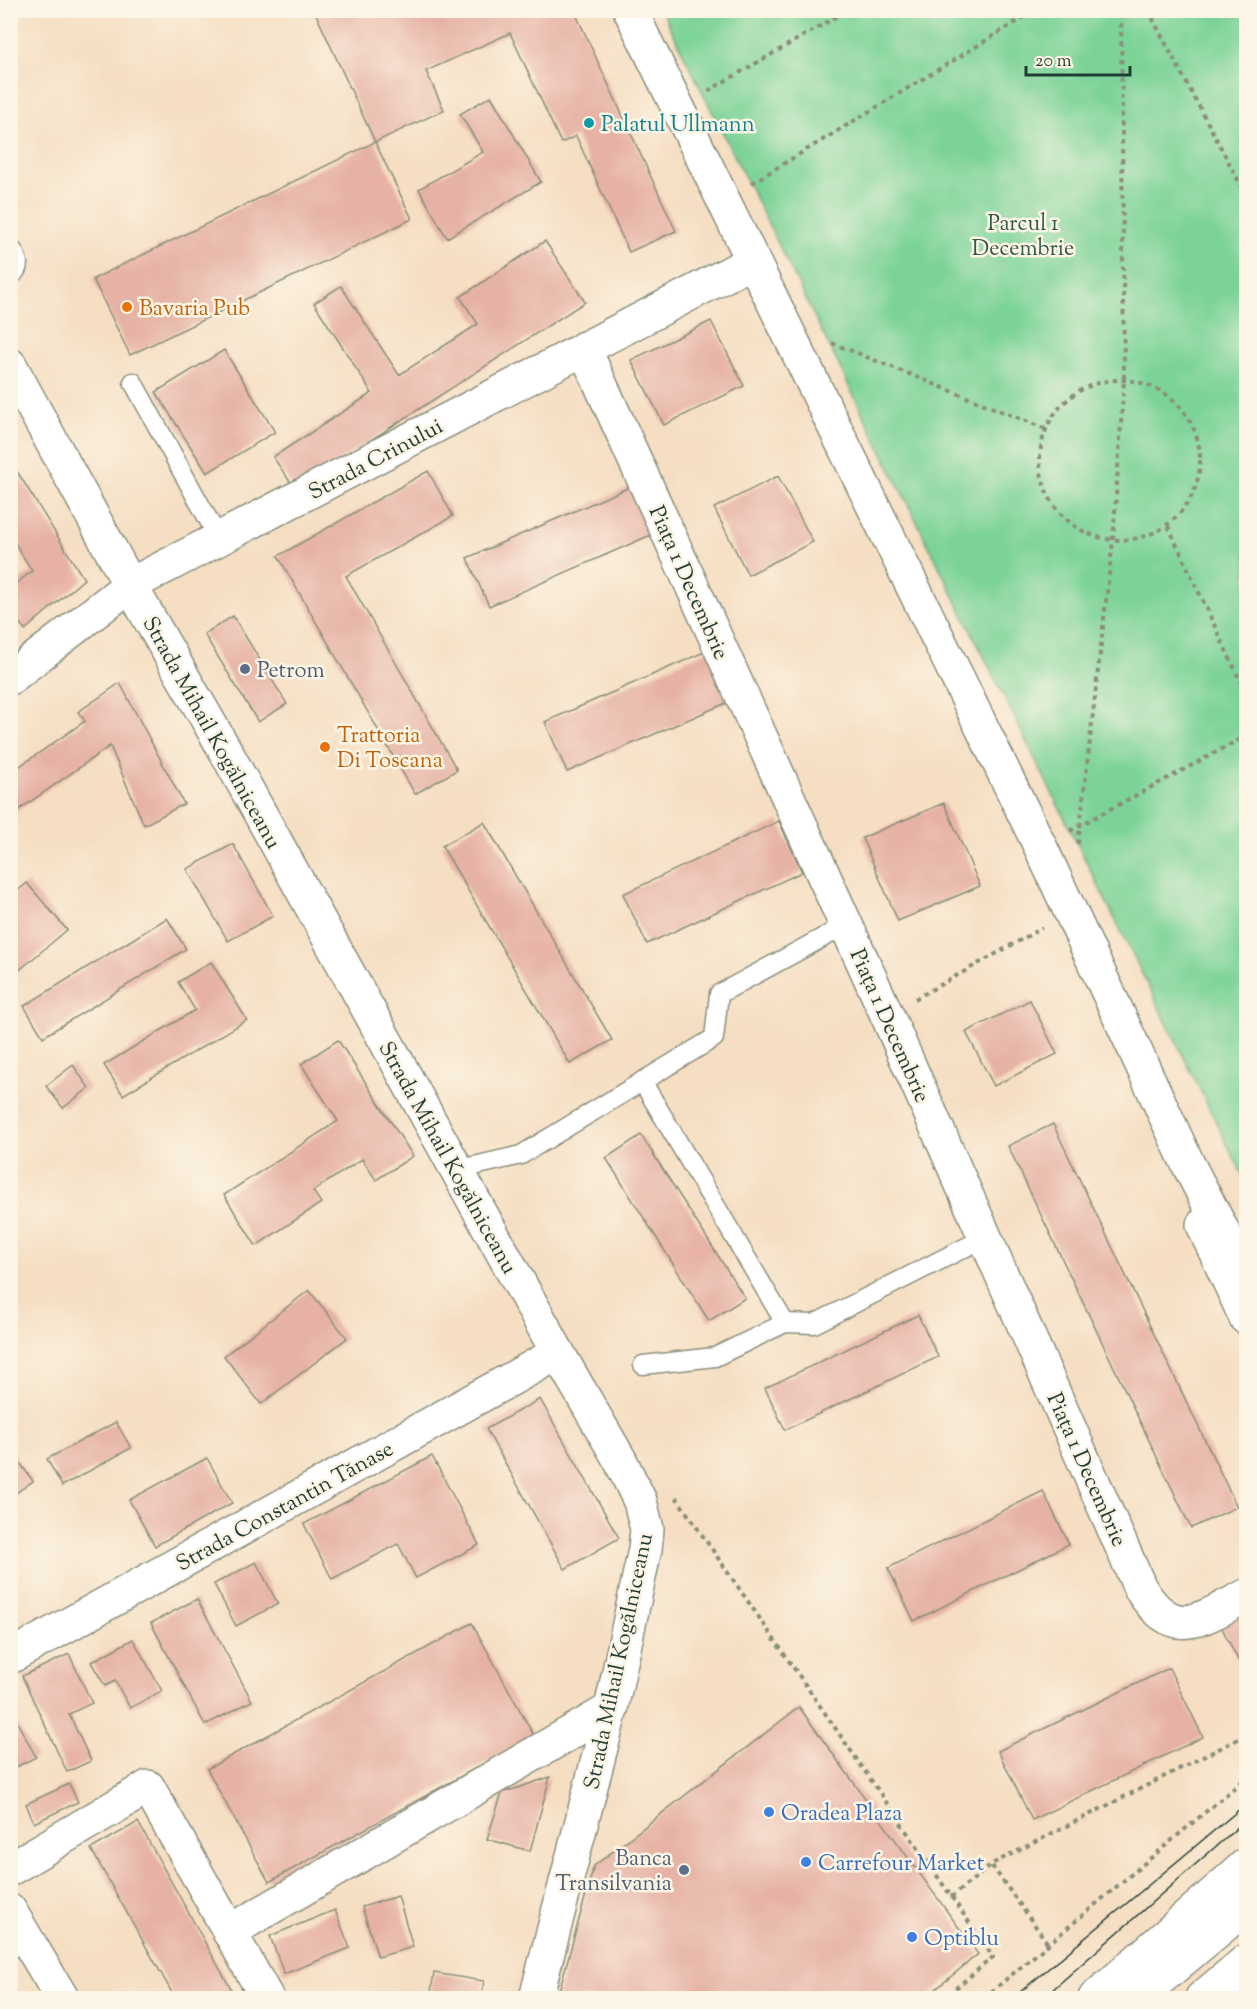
<svg xmlns="http://www.w3.org/2000/svg" width="1257" height="2009" viewBox="0 0 1257 2009" font-family="'Sorts Mill Goudy',serif">
<style>
.green{fill:#7bd398;stroke:#4d8866;stroke-width:1.5}
.building{fill:#e6b2a5}
.lines{fill:none;stroke-linecap:round;stroke-linejoin:round}
.service-casing{stroke:#8a8e7b;stroke-width:21}
.minor-casing{stroke:#8a8e7b;stroke-width:36}
.tertiary-casing{stroke:#8a8e7b;stroke-width:36}
.secondary-casing{stroke:#8a8e7b;stroke-width:36}
.primary-casing{stroke:#8a8e7b;stroke-width:36}
.path{stroke:#8a8e7b;stroke-width:4;stroke-dasharray:4.5 4.5;stroke-linecap:butt}
.service{stroke:#fff;stroke-width:18}
.minor{stroke:#fff;stroke-width:33}
.tertiary{stroke:#fff;stroke-width:33}
.secondary{stroke:#fff;stroke-width:33}
.primary{stroke:#fff;stroke-width:33}
.tram{stroke:#1f3d34;stroke-width:1.5}
.culture-dot{fill:#0f9aa8;stroke:#fcf5e5;stroke-width:2}
.food-dot{fill:#e8710a;stroke:#fcf5e5;stroke-width:2}
.service-dot{fill:#5c6f8a;stroke:#fcf5e5;stroke-width:2}
.shop-dot{fill:#3f7fe0;stroke:#fcf5e5;stroke-width:2}
.labels{text-anchor:middle;stroke-width:5;stroke-linejoin:round;paint-order:stroke}
.culture-label{font-size:22px;fill:#0d838f;stroke:#fcf5e5;text-anchor:start}
.park-label{font-size:22px;fill:#315b48;stroke:#fcf5e5}
.food-label{font-size:22px;fill:#c56008;stroke:#fcf5e5;text-anchor:start}
.street-label{font-size:22px;fill:#1f3d34;stroke:#fcf5e5}
.service-label{font-size:22px;fill:#4e5e75;stroke:#fcf5e5;text-anchor:start}
.shop-label{font-size:22px;fill:#366cbe;stroke:#fcf5e5;text-anchor:start}
</style>
<rect width="100%" height="100%" fill="#fcf5e5"/>
<filter id="ink" filterUnits="userSpaceOnUse"><feTurbulence type="fractalNoise" baseFrequency=".0167" numOctaves="2"/><feDisplacementMap in="SourceGraphic" scale="12" xChannelSelector="R" yChannelSelector="G"/><feConvolveMatrix kernelMatrix="1 2 1 2 8 2 1 2 1" color-interpolation-filters="sRGB"/></filter>
<filter id="wash" filterUnits="userSpaceOnUse"><feTurbulence type="fractalNoise" baseFrequency=".008" numOctaves="4" result="noise"/><feDisplacementMap in="SourceGraphic" scale="24" xChannelSelector="R" yChannelSelector="G"/><feGaussianBlur stdDeviation="1.35" result="paint"/><feColorMatrix in="noise" values="0 0 0 0 0 0 0 0 0 0 0 0 0 0 0 0 0 1.4 0 .05"/><feComposite in="paint" operator="in"/></filter>
<g filter="url(#wash)">
<rect width="100%" height="100%" fill="#f5dec2"/>
<path class="green" d="M662 11H1246V1182Z"/>
<g id="blocks">
<g class="building">
<path d="M314 10H574L676 231 629 252 576 136 561 143 510 33 426 71 444 110 375 142 412 219 130 355 93 279 375 142Z"/>
<path d="M491 96 541 182 447 238 419 189 483 152 460 114Z"/>
<path d="M545 241 585 302 295 489 273 457 372 393 314 303 341 286 399 375 478 324 460 297Z"/>
<path d="M711 321 744 386 664 425 631 360Z"/>
<path d="M224 350 275 432 207 473 156 392Z"/>
<path d="M10 460 84 579 25 630 10 611V588L32 571 10 535Z"/>
<path d="M428 471 453 516 346 576 457 770 415 794 278 556Z"/>
<path d="M778 476 813 542 748 575 714 508Z"/>
<path d="M632 486 653 534 489 606 467 558Z"/>
<path d="M233 616 287 704 258 722 204 634Z"/>
<path d="M711 649 733 700 567 772 545 722Z"/>
<path d="M120 683 184 804 144 825 110 746 10 816V773L85 721 78 712Z"/>
<path d="M944 803 980 886 898 921 862 838Z"/>
<path d="M779 821 802 872 647 944 623 894Z"/>
<path d="M484 822 612 1040 570 1064 442 846Z"/>
<path d="M233 844 273 916 228 941 187 869Z"/>
<path d="M27 883 67 930 10 978V897Z"/>
<path d="M167 918 186 949 43 1037 24 1006Z"/>
<path d="M211 962 247 1020 123 1095 104 1065 195 1010 178 982Z"/>
<path d="M1030 1000 1057 1054 994 1086 966 1032Z"/>
<path d="M338 1040 413 1156 376 1180 362 1159 313 1191 321 1203 256 1246 224 1195 338 1121 301 1064Z"/>
<path d="M73 1065 89 1088 63 1108 46 1086Z"/>
<path d="M1053 1124 1237 1507 1191 1528 1008 1146Z"/>
<path d="M641 1135 745 1298 709 1321 606 1158Z"/>
<path d="M309 1290 347 1338 261 1404 224 1356Z"/>
<path d="M918 1315 938 1357 785 1430 765 1388Z"/>
<path d="M540 1399 619 1538 565 1569 486 1429Z"/>
<path d="M116 1422 131 1448 62 1486 47 1459Z"/>
<path d="M10 1449 33 1481 10 1497Z"/>
<path d="M432 1456 479 1545 416 1578 398 1544 332 1579 304 1524Z"/>
<path d="M207 1458 232 1503 155 1546 129 1500Z"/>
<path d="M1043 1491 1069 1544 914 1621 888 1568Z"/>
<path d="M256 1562 278 1604 236 1626 214 1584Z"/>
<path d="M197 1599 252 1701 205 1725 151 1623Z"/>
<path d="M1246 1613V1676L1221 1626Z"/>
<path d="M472 1623 534 1736 269 1882 207 1769Z"/>
<path d="M133 1639 162 1691 130 1708 115 1681 105 1686 91 1662Z"/>
<path d="M69 1654 92 1703 69 1714 91 1761 67 1772 22 1676Z"/>
<path d="M1169 1668 1203 1737 1032 1820 998 1751Z"/>
<path d="M799 1707 978 1954 925 1998H557L594 1866Z"/>
<path d="M10 1709 36 1757 10 1770Z"/>
<path d="M550 1777 530 1851 487 1839 502 1793Z"/>
<path d="M69 1784 78 1802 34 1823 26 1804Z"/>
<path d="M138 1822 236 1998H175L91 1849Z"/>
<path d="M398 1896 413 1947 378 1957 362 1907Z"/>
<path d="M335 1910 350 1948 284 1974 270 1936Z"/>
<path d="M434 1973 484 1981 481 1998H430Z"/>
</g>
</g>
</g>
<g filter="url(#ink)">
<use href="#blocks" fill-opacity="0" stroke="#8a8e7b" stroke-width="1.5"/>
<g class="lines">
<defs>
<g id="service">
<path d="M10 246C18 258 23 267 10 277"/>
<path d="M133 382 219 539"/>
<path d="M642 1081 785 1323"/>
<path d="M457 1170 521 1155 714 1038 719 994 846 925"/>
<path d="M643 1365 715 1357 785 1323 814 1324 986 1237"/>
</g>
<g id="minor">
<path d="M584 348 887 1015 1140 1588C1174 1643 1200 1619 1246 1596"/>
<path d="M10 365 130 585 225 750 558 1353 620 1460 640 1501 647 1529 645 1549 611 1709 536 1998"/>
<path d="M10 678 130 585 753 261"/>
<path d="M1203 1225 1246 1318"/>
<path d="M10 1657 558 1353"/>
<path d="M10 1869 148 1787 267 1998"/>
<path d="M229 1932 611 1709"/>
</g>
<g id="tertiary">
<path d="M630 10 1040 846 1188 1164 1246 1276"/>
<path d="M1095 1998 1246 1865"/>
</g>
<g id="secondary">
<path d="M10 1911 62 1998"/>
<path d="M1241 1998 1246 1993"/>
</g>
<g id="primary">
<path d="M1137 1998 1246 1907"/>
<path d="M1202 1998 1246 1961"/>
</g>
</defs>
<use href="#service" class="service-casing"/>
<use href="#minor" class="minor-casing"/>
<use href="#tertiary" class="tertiary-casing"/>
<use href="#secondary" class="secondary-casing"/>
<use href="#primary" class="primary-casing"/>
<g class="path">
<path d="M1148 10 1246 195"/>
<path d="M708 91 848 10"/>
<path d="M752 183 1036 10"/>
<path d="M832 343 1046 429"/>
<circle cx="1120" cy="460" r="80"/>
<path d="M1168 526 1246 693"/>
<path d="M1070 831 1246 736"/>
<path d="M1078 844 1113 540 1124 380 1121 10"/>
<path d="M915 999 1042 928"/>
<path d="M676 1497 993 1957 944 1998"/>
<path d="M992 1866 1049 1945"/>
<path d="M951 1897 994 1863 1246 1735"/>
<path d="M984 1998 1246 1778"/>
</g>
<use href="#service" class="service"/>
<use href="#minor" class="minor"/>
<use href="#tertiary" class="tertiary"/>
<use href="#secondary" class="secondary"/>
<use href="#primary" class="primary"/>
<g class="tram">
<path d="M1013 1998 1246 1804"/>
<path d="M1043 1998 1246 1820"/>
</g>
</g>
</g>
<circle class="culture-dot" cx="589" cy="123" r="6"/>
<g class="food-dot">
<circle cx="127" cy="307" r="6"/>
<circle cx="325" cy="747" r="6"/>
</g>
<g class="service-dot">
<circle cx="245" cy="669" r="6"/>
<circle cx="684" cy="1870" r="6"/>
</g>
<g class="shop-dot">
<circle cx="769" cy="1812" r="6"/>
<circle cx="806" cy="1862" r="6"/>
<circle cx="912" cy="1937" r="6"/>
</g>
<g class="labels">
<g class="culture-label">
<text x="601" y="131">Palatul Ullmann</text>
</g>
<g class="park-label">
<text x="1023" y="230">Parcul 1<tspan x="1023" dy="25">Decembrie</tspan></text>
</g>
<g class="food-label">
<text x="139" y="315">Bavaria Pub</text>
<text x="337" y="742">Trattoria<tspan x="337" dy="25">Di Toscana</tspan></text>
</g>
<g class="street-label">
<text transform="translate(375 458) rotate(-28)" y="8">Strada Crinului</text>
<text transform="translate(690 582) rotate(66)" y="8">Piața 1 Decembrie</text>
<text transform="translate(213 732) rotate(61)" y="8">Strada Mihail Kogălniceanu</text>
<text transform="translate(891 1025) rotate(66)" y="8">Piața 1 Decembrie</text>
<text transform="translate(449 1157) rotate(61)" y="8">Strada Mihail Kogălniceanu</text>
<text transform="translate(1088 1469) rotate(66)" y="8">Piața 1 Decembrie</text>
<text transform="translate(284 1505) rotate(-29)" y="8">Strada Constantin Tănase</text>
<text transform="translate(617 1661) rotate(-78)" y="8">Strada Mihail Kogălniceanu</text>
</g>
<g class="service-label">
<text x="257" y="677">Petrom</text>
<text x="672" y="1865" text-anchor="end">Banca<tspan x="672" dy="25">Transilvania</tspan></text>
</g>
<g class="shop-label">
<text x="781" y="1820">Oradea Plaza</text>
<text x="818" y="1870">Carrefour Market</text>
<text x="924" y="1945">Optiblu</text>
</g>
</g>
<rect width="1257" height="2009" fill="none" stroke="#fcf5e5" stroke-width="36"/>
<path d="M1026 66v9h104v-9" fill="none" stroke="#1f3d34" stroke-width="3"/>
<text x="1035" y="66" font-size="18" fill="#1f3d34" stroke="#fcf5e5" stroke-width="4.5" paint-order="stroke">20 m</text>
</svg>
